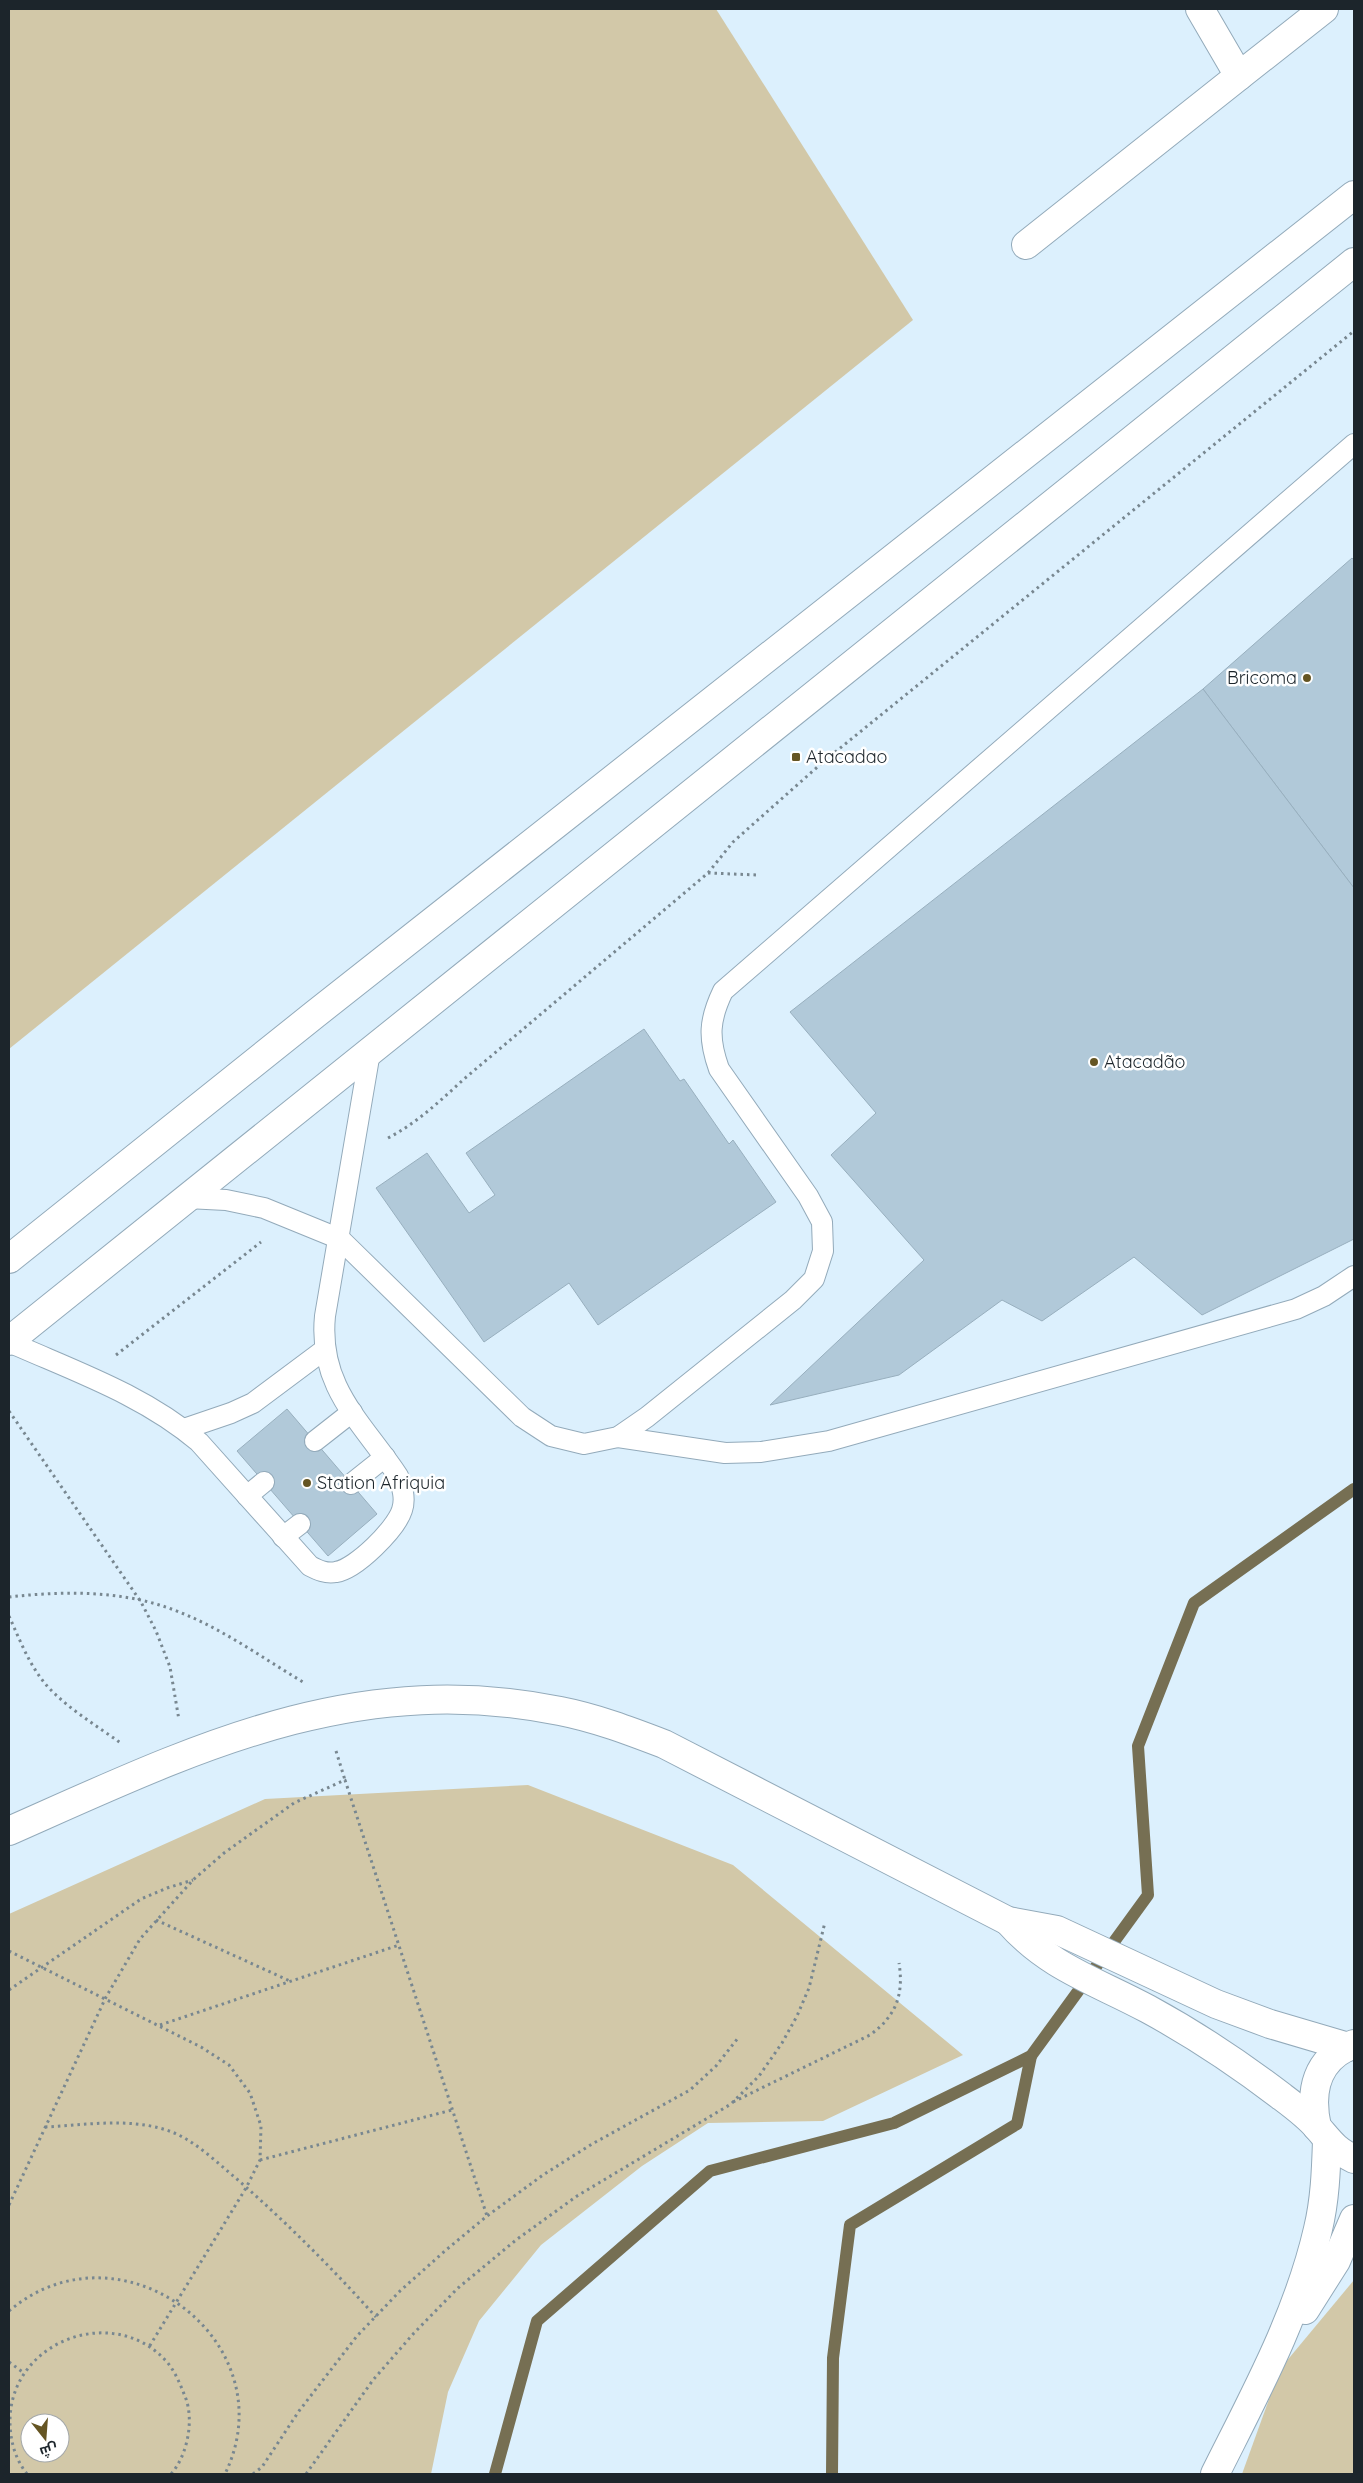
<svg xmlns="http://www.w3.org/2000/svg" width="1363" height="2483" viewBox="0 0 1363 2483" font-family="Quicksand,Cairo,sans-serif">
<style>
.green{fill:#d2c8a8;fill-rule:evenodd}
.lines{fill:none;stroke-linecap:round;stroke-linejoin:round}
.stream{stroke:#766f53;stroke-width:12}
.building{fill:#b1c9d9;stroke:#98afbe}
.service-casing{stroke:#93aaba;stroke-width:22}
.minor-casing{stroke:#93aaba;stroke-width:30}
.tertiary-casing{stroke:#93aaba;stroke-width:30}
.trunk-casing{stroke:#93aaba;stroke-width:30}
.path{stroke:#788790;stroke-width:3;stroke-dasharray:2.5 4;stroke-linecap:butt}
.service{stroke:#fff;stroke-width:20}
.minor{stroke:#fff;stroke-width:28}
.tertiary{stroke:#fff;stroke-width:28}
.trunk{stroke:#fff;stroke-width:28}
.poi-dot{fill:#655523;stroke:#fff;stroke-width:2}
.labels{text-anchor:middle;stroke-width:5;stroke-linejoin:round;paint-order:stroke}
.poi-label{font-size:18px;fill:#1c252b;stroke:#fff;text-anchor:start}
</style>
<rect width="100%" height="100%" fill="#dcf0fd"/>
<g class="green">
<path d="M9 9H716L913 320 9 1049Z"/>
<path d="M528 1785 733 1865 963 2055 823 2121 708 2123 642 2166 541 2245 479 2321 448 2392 431 2474H9V1914L265 1799ZM30 2423H60V2453H30Z"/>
<path d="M1354 2280V2474H1242L1280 2369Z"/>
</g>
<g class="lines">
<g class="stream">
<path d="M495 2474 537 2321 710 2171 894 2123 1031 2056 1148 1895 1138 1746 1194 1603 1354 1489"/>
<path d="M832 2474 833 2358 850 2225 1017 2124 1031 2056"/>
</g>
</g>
<g class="building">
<path d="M1352 558 1354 560V888L1203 689Z"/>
<path d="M1203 689 1354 888V1239L1202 1315 1134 1257 1042 1321 1002 1300 899 1375 770 1405 924 1260 831 1155 876 1113 790 1012Z"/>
<path d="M644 1029 680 1081 684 1079 729 1144 733 1140 776 1202 598 1325 569 1283 484 1342 376 1188 427 1153 469 1213 495 1195 466 1153Z"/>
<path d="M287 1409 377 1514 328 1556 237 1451Z"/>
</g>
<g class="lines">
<defs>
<g id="service">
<path d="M187 1198 226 1200 264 1208 340 1239 522 1417 551 1436 584 1444 618 1437 647 1417 793 1300 814 1279 823 1251 822 1222 808 1196 719 1069C708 1038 709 1020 723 991L1354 444"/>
<path d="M9 1342C74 1371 144 1395 199 1442L310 1566C318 1570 326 1574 336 1572 356 1569 396 1529 402 1510 406 1498 402 1487 398 1476 362 1422 318 1387 325 1316L370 1052"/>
<path d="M184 1429 231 1413 253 1403 324 1350"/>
<path d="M618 1437 725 1453 761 1452 829 1441 1296 1309 1324 1296 1354 1276"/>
<path d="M315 1441 352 1412"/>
<path d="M351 1484 385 1457"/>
<path d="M247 1496 264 1482"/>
<path d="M283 1537 300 1524"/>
</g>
<g id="minor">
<path d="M1200 9 1239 76 1324 9"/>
<path d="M1026 245 1239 76"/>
<path d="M1305 2310 1336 2261 1354 2219"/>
<path d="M1215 2474C1255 2394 1298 2316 1318 2229 1325 2200 1326 2171 1327 2141"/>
</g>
<g id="tertiary">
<path d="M9 1831C192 1750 353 1669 560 1711 596 1718 630 1731 664 1744L1008 1921 1057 1930 1216 2004 1270 2024 1348 2047"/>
<path d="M1008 1921C1048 1967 1096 1981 1148 2009 1194 2034 1239 2064 1281 2096 1293 2105 1308 2116 1318 2128 1331 2143 1335 2150 1354 2159"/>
<path d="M1317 2127C1309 2091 1316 2058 1354 2044"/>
</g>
<g id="trunk">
<path d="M9 1259 314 1015 1354 195"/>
<path d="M9 1341 1354 262"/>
</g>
</defs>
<use href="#service" class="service-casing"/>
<use href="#minor" class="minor-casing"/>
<use href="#tertiary" class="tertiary-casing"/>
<use href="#trunk" class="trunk-casing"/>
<g class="path">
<path d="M708 873 758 875"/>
<path d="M388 1138C417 1123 440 1101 464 1079L708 873 733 842 823 762 1354 331"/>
<path d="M116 1355 261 1242"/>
<path d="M9 1411 141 1602 156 1631 170 1667 179 1720"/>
<path d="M9 1597C63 1591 122 1590 174 1610 220 1627 261 1657 303 1682"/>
<path d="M9 1616C19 1638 28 1662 43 1681 63 1706 96 1725 122 1744"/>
<path d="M336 1751 345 1780"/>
<path d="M156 1920 290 1981"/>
<path d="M9 1951 201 2047 229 2065 250 2093 261 2126 260 2160 246 2188 149 2347"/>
<path d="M9 1990 141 1899 167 1888 193 1880"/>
<path d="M160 2025 399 1945"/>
<path d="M733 2102 870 2035C896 2016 904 1995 899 1963"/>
<path d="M45 2127C84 2125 126 2118 163 2129 192 2137 215 2161 238 2180 287 2223 332 2268 376 2317"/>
<path d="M260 2160 452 2110"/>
<path d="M9 2205 106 1997 140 1939 193 1880 224 1853 294 1803 345 1780 487 2216"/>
<path d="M9 2311C121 2216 289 2342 225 2474"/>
<path d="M9 2362 24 2373"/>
<path d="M27 2474C15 2459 10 2440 10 2421 10 2341 114 2302 167 2362 176 2373 181 2386 186 2399 194 2422 187 2456 171 2474"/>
<path d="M253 2474 262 2467 299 2411 357 2336 400 2291 446 2250 487 2216 543 2175 592 2144 690 2090 716 2066 738 2038"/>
<path d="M306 2474 373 2380 414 2333 458 2288 516 2240 577 2196 731 2104 759 2076 782 2043 797 2016 809 1988 825 1922"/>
</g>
<use href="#service" class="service"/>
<use href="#minor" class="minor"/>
<use href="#tertiary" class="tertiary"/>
<use href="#trunk" class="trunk"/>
</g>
<g class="poi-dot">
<circle cx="1307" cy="678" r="5"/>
<rect x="791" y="752" width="10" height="10" rx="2.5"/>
<circle cx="1094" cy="1062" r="5"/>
<circle cx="307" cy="1483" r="5"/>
</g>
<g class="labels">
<g class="poi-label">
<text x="1297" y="684" text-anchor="end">Bricoma</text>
<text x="806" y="763">Atacadao</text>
<text x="1104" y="1068">Atacadão</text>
<text x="317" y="1489">Station Afriquia</text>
</g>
</g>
<rect width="1363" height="2483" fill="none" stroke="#1c252b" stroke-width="20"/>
<g transform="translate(45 2438) rotate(163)"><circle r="24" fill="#ffffff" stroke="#a4a8aa"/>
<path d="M0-4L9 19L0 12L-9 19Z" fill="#655523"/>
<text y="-8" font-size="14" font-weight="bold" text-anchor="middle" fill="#1c252b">ش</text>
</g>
</svg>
